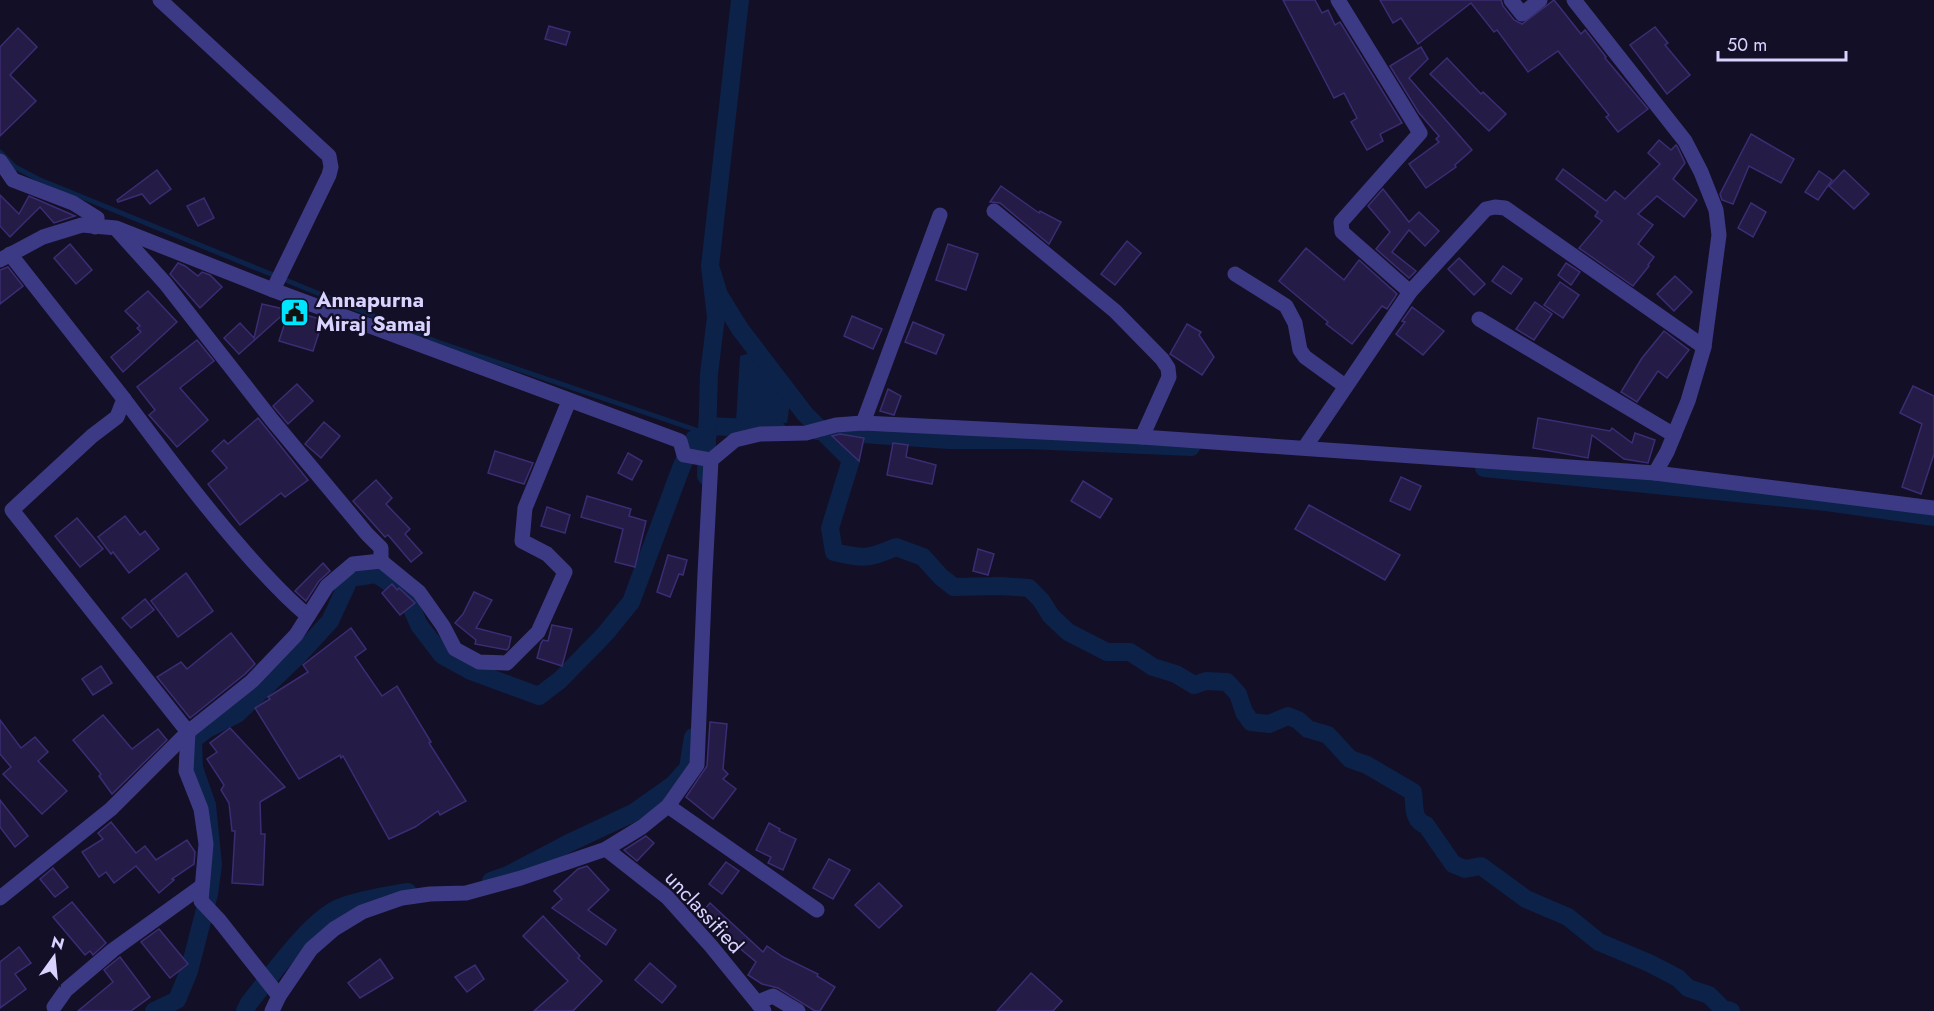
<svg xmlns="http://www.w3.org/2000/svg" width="1934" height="1011" viewBox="0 0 1934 1011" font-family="Jost,sans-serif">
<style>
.water{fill:#0c2248}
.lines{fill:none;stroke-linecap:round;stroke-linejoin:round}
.stream{stroke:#0c2248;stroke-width:5}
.canal{stroke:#0c2248;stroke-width:18}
.building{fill:#241b47;stroke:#3b2d73;stroke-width:1.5}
.street{stroke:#3d3a85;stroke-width:15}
.labels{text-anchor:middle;stroke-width:4.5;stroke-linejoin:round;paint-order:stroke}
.poi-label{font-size:21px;font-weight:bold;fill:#d9d4ff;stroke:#130f26;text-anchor:start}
.street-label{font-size:21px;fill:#d9d4ff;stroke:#130f26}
</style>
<rect width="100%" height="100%" fill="#130f26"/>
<path class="water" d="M750 353 790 402 787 423 736 421 740 356Z"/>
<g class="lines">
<path class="stream" d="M0 152 15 167 38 179 435 341 708 434"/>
<g class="canal">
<path d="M710 266 719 295 740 329 805 414 851 460 830 528 834 552C863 559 869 559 896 547L923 557 941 577 954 587 1001 586 1029 588 1041 600 1051 616 1068 632 1107 652H1130L1153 667 1176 674 1194 685 1206 681 1227 682 1238 694 1244 712 1251 722 1269 724 1288 716 1298 720 1308 729 1328 735 1350 759 1367 765 1413 792C1415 805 1412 821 1426 825L1453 864 1465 869 1481 866 1526 899 1568 917 1599 942 1649 963 1678 978 1688 988 1709 995 1723 1009 1731 1011"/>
<path d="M707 426 777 429"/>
<path d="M817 431 950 440H1026L1191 447"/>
<path d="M1484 468 1826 502 1934 517"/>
<path d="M706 476 709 374 716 317 710 266 740 0"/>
<path d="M491 881 508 875 569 843 633 813 674 784 688 768 693 737"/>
<path d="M154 1011 177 1000 189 971 209 894 213 865 207 805 194 768 193 740 207 729 237 714 299 655 330 621 350 578 376 574 405 593 419 625 442 655 471 671 539 696 560 680 605 634 631 602 681 468 694 439 708 434"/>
<path d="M245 1011 249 1003C270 977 307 925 335 910 351 901 389 895 408 892"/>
</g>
</g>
<g class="building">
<path d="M1283 0H1315L1322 13 1328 10 1335 25 1340 22 1402 123 1380 134 1383 141 1367 150 1351 122 1357 118 1344 93 1334 98Z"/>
<path d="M1380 0H1501L1503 6 1514 20 1522 24 1554 0 1581 34 1585 30 1606 57 1605 58 1648 109 1618 132 1606 117 1609 115 1558 51 1528 72 1497 30 1494 32 1471 3 1418 44 1401 18 1393 23Z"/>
<path d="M549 26 570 32 566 45 545 39Z"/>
<path d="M1655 27 1668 43 1665 45 1690 75 1667 94 1630 45Z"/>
<path d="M18 28 37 47 10 75 36 101 0 136V47Z"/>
<path d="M1421 47 1428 59 1409 78 1472 150 1455 165 1456 167 1426 188 1409 164 1439 142 1436 139 1439 136 1419 113 1390 66Z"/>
<path d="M1447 58 1481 94 1483 92 1506 114 1489 131 1430 74Z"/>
<path d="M1751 134 1794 159 1781 183 1749 166 1733 204 1722 200 1720 194Z"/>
<path d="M1659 140 1671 150 1676 145 1677 146 1685 163 1673 179 1697 200 1684 217 1657 196 1638 214 1653 225 1638 244 1654 257 1648 265 1649 266 1633 286 1579 248 1602 221 1595 216 1598 212 1556 179 1563 169 1606 201 1615 191 1625 199 1660 164 1648 153Z"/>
<path d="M157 170 171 189 150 204 142 194 118 202 117 200Z"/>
<path d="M1844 170 1869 194 1854 209 1829 186Z"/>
<path d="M1819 171 1832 180 1818 200 1805 192Z"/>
<path d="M1001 186 1039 213 1040 211 1061 222 1049 244 1000 203 990 202Z"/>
<path d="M1383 189 1409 222 1419 212 1439 231 1425 246 1409 230 1392 252 1416 271 1409 278 1376 249 1390 232 1368 206Z"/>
<path d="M0 195 19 214 29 196 75 216 54 223 40 207 10 237 0 226Z"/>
<path d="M204 198 214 218 198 226 187 206Z"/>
<path d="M1751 203 1766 212 1753 237 1738 228Z"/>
<path d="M1127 241 1141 253 1115 285 1101 274Z"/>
<path d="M70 244 92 270 76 284 54 258Z"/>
<path d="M948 244 978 254 966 290 936 280Z"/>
<path d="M1306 248 1344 280 1359 260 1397 294 1387 309 1382 306 1352 344 1326 324 1328 322 1279 281Z"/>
<path d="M1459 258 1485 284 1474 295 1448 269Z"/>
<path d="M178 263 185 266 198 276 202 272 210 275 222 287 200 308 170 274Z"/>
<path d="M1566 263 1580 272 1571 285 1558 275Z"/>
<path d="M1503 266 1522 279 1511 294 1492 281Z"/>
<path d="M8 267 23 286 0 304V270Z"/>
<path d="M1675 276 1692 292 1674 311 1657 294Z"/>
<path d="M1560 282 1579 295 1563 318 1544 305Z"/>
<path d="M148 291 177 322 123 372 111 357 141 332 137 328 140 326 125 311Z"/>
<path d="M1535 302 1552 314 1534 340 1516 329Z"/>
<path d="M262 304 288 310 239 354 224 338 240 323 254 338Z"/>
<path d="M1412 307 1444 331 1423 355 1396 334 1405 322 1402 321Z"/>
<path d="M289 310 323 320 313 351 279 341Z"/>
<path d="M852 316 882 329 873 349 844 336Z"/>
<path d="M913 322 944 335 936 354 905 342Z"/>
<path d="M1187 324 1201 332 1199 335 1214 357 1202 375 1170 354Z"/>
<path d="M1664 331 1689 350 1667 378 1658 371 1637 402 1621 392 1642 358Z"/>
<path d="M197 340 214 361 180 388 208 420 177 447 149 415 155 410 137 387Z"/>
<path d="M297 384 313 401 288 424 273 406Z"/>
<path d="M1913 386 1934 396V454L1921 494 1902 487 1922 424 1900 413Z"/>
<path d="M888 389 901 396 894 415 880 411Z"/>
<path d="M258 418 308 480 285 497 281 493 240 525 208 484 227 468 212 451 224 440 228 444Z"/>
<path d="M1538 418 1610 431 1612 428 1632 443 1635 433 1655 440 1648 463 1624 459 1592 435 1588 458 1533 448Z"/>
<path d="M324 422 340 436 321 458 305 444Z"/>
<path d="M840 434 864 438 859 461 832 436Z"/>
<path d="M893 443 908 445 906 457 936 465 932 484 887 475Z"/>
<path d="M495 451 533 463 524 484 488 473Z"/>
<path d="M628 453 642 461 632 480 618 473Z"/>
<path d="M1401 477 1421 486 1410 510 1390 501Z"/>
<path d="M376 480 392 498 386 504 410 529 405 534 422 553 411 562 388 535 385 537 353 501Z"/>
<path d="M1083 481 1112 499 1100 518 1071 501Z"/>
<path d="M587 496 631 509 629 516 646 521 635 567 615 562 623 529 581 517Z"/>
<path d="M1309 505 1400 555 1385 580 1295 529Z"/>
<path d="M547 507 570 515 565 533 541 526Z"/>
<path d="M125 516 140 535 145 531 159 549 129 573 113 552 111 554 98 537Z"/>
<path d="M77 518 103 549 80 567 55 536Z"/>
<path d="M978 549 994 554 988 575 973 571Z"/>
<path d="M668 555 687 560 683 575 679 574 670 597 657 592Z"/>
<path d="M323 563 330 571 319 581 306 601 295 591Z"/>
<path d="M186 573 213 611 178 637 151 601Z"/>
<path d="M392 584 397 590 399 588 415 603 400 615 382 593Z"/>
<path d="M474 592 492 600 476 628 511 637 509 647 507 650 475 644 476 640 455 623 463 614Z"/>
<path d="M145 599 154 610 131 628 122 618Z"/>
<path d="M552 625 572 629 562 666 537 658 541 643 543 640 548 641Z"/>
<path d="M351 628 366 649 355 657 382 696 397 686 431 742 429 743 466 801 440 815 438 811 415 827 389 839 343 756 341 758 340 755 299 779 255 708 270 699 268 697 308 672 303 665Z"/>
<path d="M231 633 255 664 245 674 190 718 157 677 181 662 187 669Z"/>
<path d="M101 666 112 683 93 695 82 679Z"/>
<path d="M103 715 132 749 158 729 167 740 112 794 99 776 101 774 73 740Z"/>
<path d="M0 720 21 748 35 737 48 752 38 761 67 791 42 814 3 774 11 767 0 754Z"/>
<path d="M710 722 727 724 723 769 728 774 723 779 736 789 713 819 686 797 707 766Z"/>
<path d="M230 728 285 787 260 802 261 834H265L263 885 232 883 235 831H232L229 803 221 790 224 785 207 759 217 752 210 743Z"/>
<path d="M0 800 28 836 15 847 0 827Z"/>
<path d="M111 822 136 853 145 846 156 860 187 840 195 852 194 864 172 879 174 880 159 893 136 866 114 883 106 872 99 877 82 852 103 839 98 833Z"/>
<path d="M769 823 780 829 779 831 796 839 783 870 768 863 771 857 756 850Z"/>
<path d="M646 836 654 843 637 861 624 850Z"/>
<path d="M829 859 850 870 833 899 813 888Z"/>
<path d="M726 862 739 871 722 894 709 884Z"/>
<path d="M587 866 609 890 588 910 616 930 606 945 552 908 562 899 554 891 578 869Z"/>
<path d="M53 868 68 887 55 897 40 879Z"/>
<path d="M879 883 902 906 879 928 855 905Z"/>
<path d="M72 902 106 943 93 955 90 951 85 955 53 917Z"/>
<path d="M710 903 763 952 767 946 783 957 818 974 817 976 835 987 820 1011H815L778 988 762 984 748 975 756 962 712 925 709 929 698 917Z"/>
<path d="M543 916 580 956 578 958 602 981 573 1011H534L568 981 523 936Z"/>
<path d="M159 929 188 964 170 978 141 942Z"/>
<path d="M19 947 31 963 15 974 26 989 0 1008V962Z"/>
<path d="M120 957 150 997 131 1011H78L113 982 104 970Z"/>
<path d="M380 959 393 978 360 998 348 983Z"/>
<path d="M650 963 676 986 662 1003 635 980Z"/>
<path d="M475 965 484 979 467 992 455 977Z"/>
<path d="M1031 973 1062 1001 1053 1011H997Z"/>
</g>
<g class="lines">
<g class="street">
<path d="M160 0 329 156 331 167 329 175 273 290"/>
<path d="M1338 0 1420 133 1341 222 1342 232 1410 292 1486 209 1495 207 1505 208 1704 347"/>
<path d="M1511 0 1522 14 1540 0"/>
<path d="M1574 0 1685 141 1701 172 1716 210 1719 235 1704 347 1688 401 1667 452 1655 473"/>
<path d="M0 161 13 180 73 203 97 218 95 227"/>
<path d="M994 211 1115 311 1162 359 1168 368 1169 377 1142 437"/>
<path d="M118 231 165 283 272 420 367 534 381 548V561"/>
<path d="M0 260 43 237 82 225 116 228 273 290 680 441 684 455 711 460"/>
<path d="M1235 274 1286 306 1295 323 1300 350 1305 357 1345 386"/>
<path d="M1479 319 1674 435"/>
<path d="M124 399C163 451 201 502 244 551 264 574 284 596 308 616"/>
<path d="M863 423 940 215"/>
<path d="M1305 447 1410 292"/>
<path d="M668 806 817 910"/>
<path d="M606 849 667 897 711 946 764 1011"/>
<path d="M0 898 111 809 188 732 12 510 92 436 117 417 124 399 10 254"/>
<path d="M279 996 311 949 334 929 362 912 402 898 430 894 466 893 521 878 606 849 642 827 668 806 697 765 705 573 711 460 735 440 760 434 806 433 836 425 863 423 1142 437 1655 473 1934 508"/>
<path d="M759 1005 763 1000 773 996 798 1011"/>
<path d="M54 1007 66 990 113 950 202 886"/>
<path d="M272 1011 279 996 219 920 201 901 206 844 201 809 186 771 188 732 252 681 296 635 327 586 353 564 381 561 419 592 443 626 455 649 479 662 507 663 538 632 565 572 547 554 522 541 525 508 569 401"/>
</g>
</g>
<defs>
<symbol id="civic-square" viewBox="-11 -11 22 22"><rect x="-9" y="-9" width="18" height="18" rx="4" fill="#00e5ff" stroke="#130f26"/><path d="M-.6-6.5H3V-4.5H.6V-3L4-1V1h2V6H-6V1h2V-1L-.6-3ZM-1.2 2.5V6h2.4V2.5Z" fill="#111"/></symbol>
</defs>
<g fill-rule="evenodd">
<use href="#civic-square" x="278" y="296" width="33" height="33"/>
</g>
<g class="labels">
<g class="poi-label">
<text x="316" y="307">Annapurna<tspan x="316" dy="24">Miraj Samaj</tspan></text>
</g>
<g class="street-label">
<text transform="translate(704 912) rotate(47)" y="7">unclassified</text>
</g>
</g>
<g transform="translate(54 957) rotate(15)" stroke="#130f26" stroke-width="4.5" paint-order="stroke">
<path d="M0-4.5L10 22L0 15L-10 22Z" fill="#d9d4ff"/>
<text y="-9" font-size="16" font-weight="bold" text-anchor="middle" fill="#d9d4ff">N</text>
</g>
<path d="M1718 51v9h128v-9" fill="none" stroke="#d9d4ff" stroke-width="3"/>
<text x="1727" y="51" font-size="18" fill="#d9d4ff" stroke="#130f26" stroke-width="4.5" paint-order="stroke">50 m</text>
</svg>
